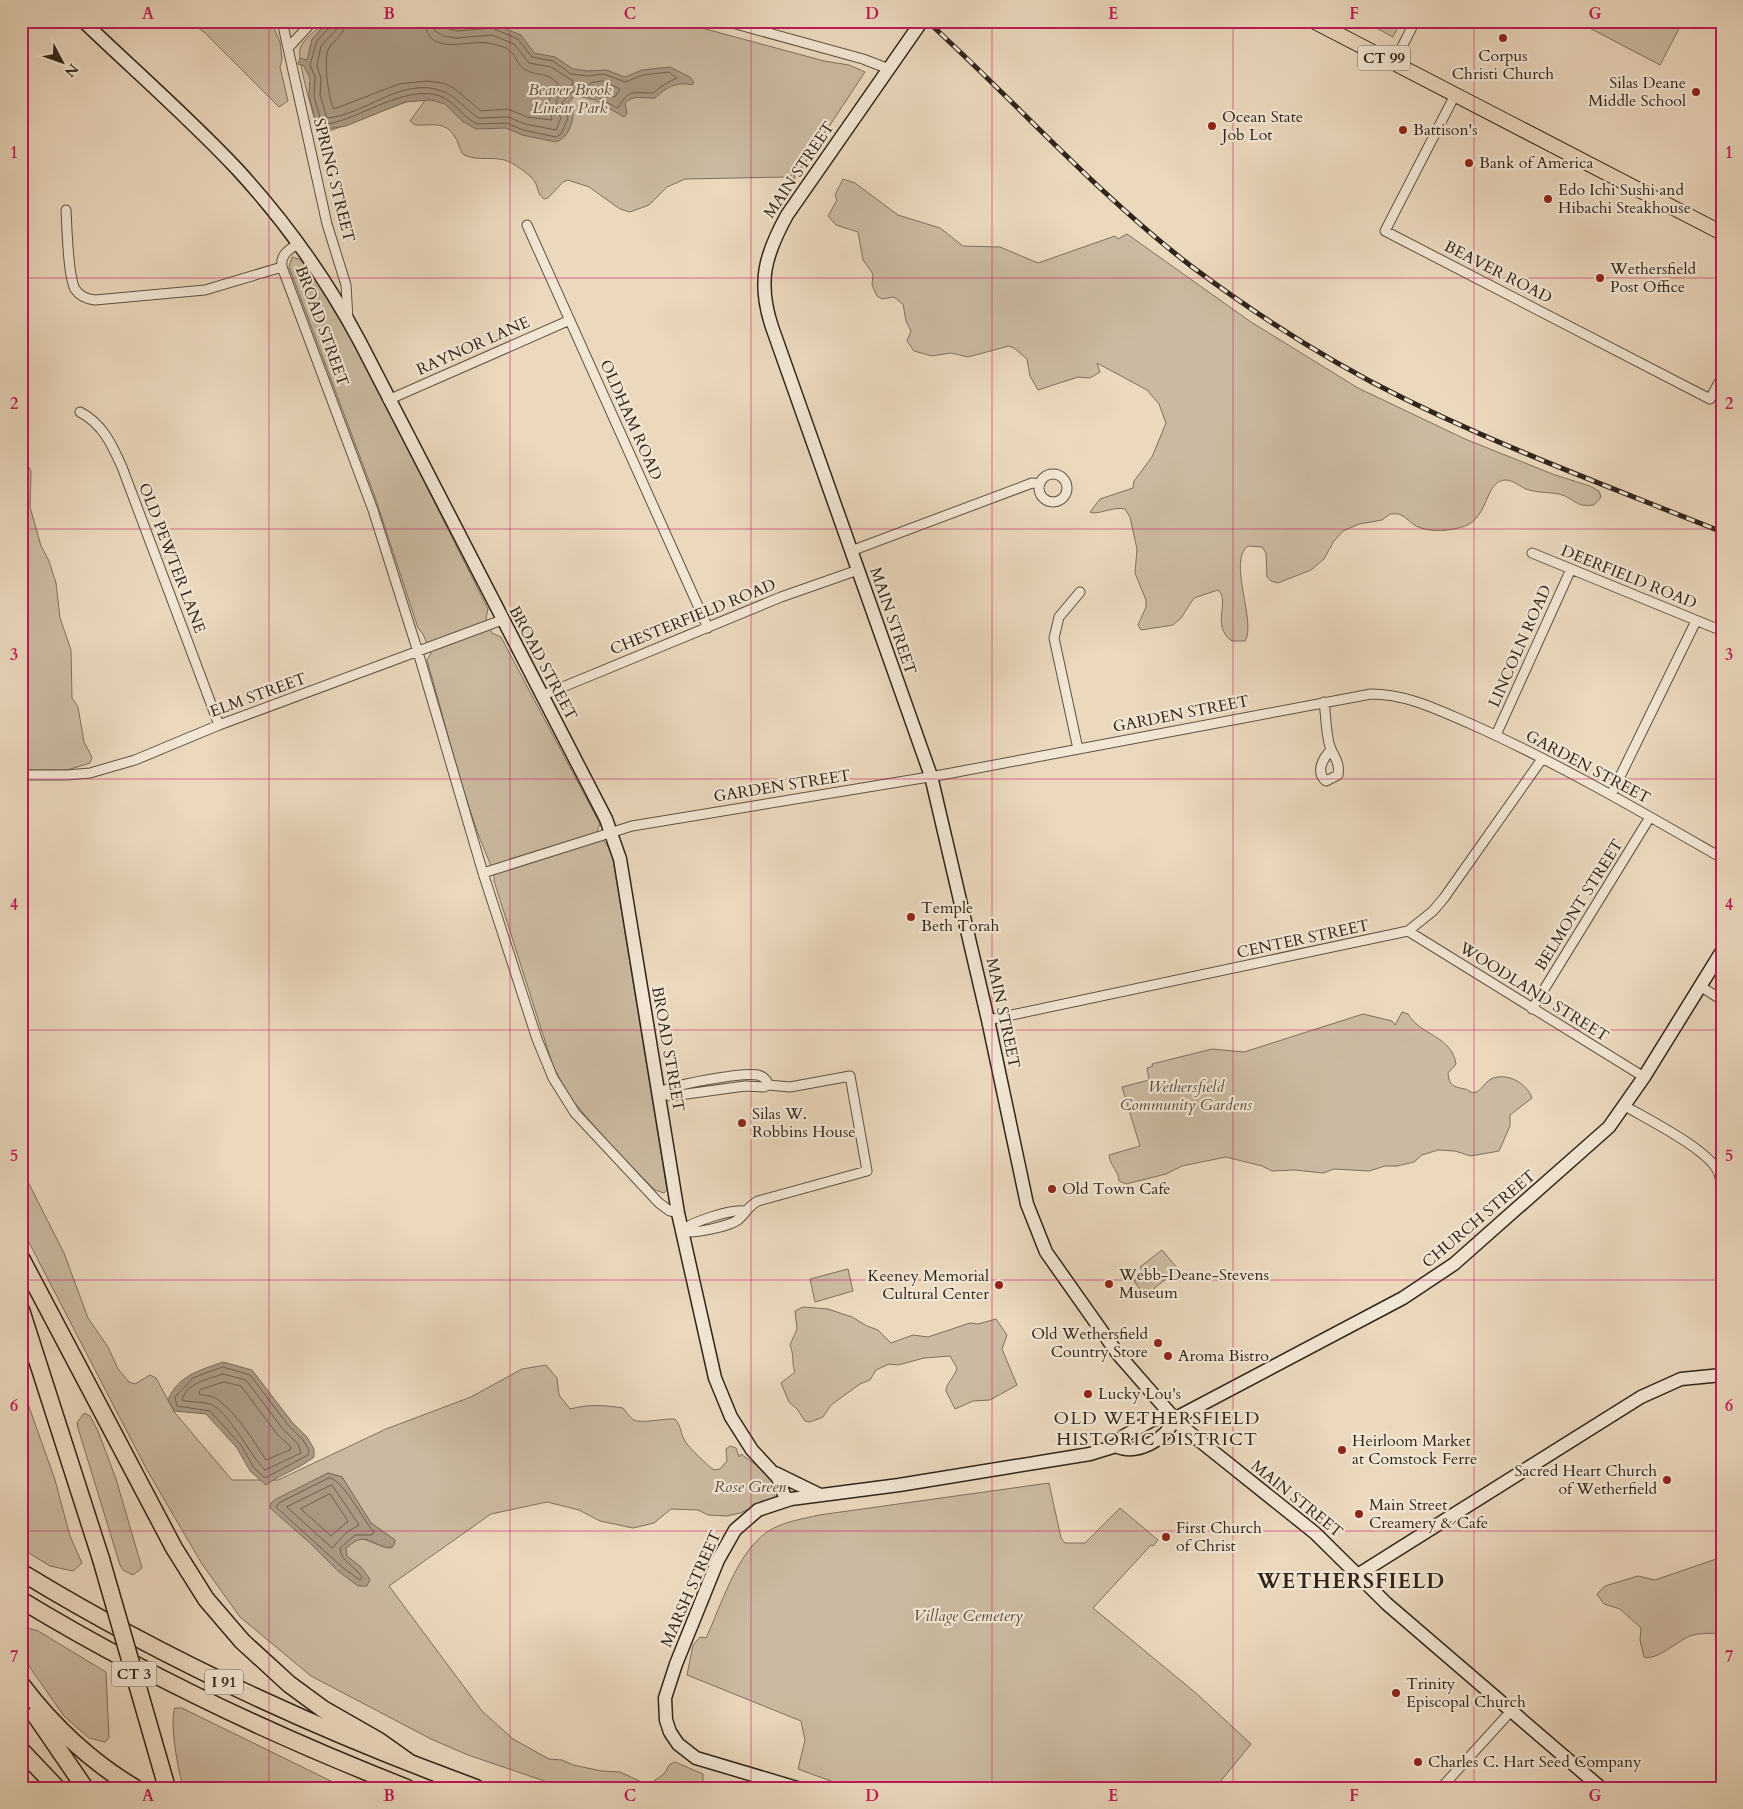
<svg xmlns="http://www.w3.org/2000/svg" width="1743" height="1809" font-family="Cardo,serif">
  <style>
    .green { fill: #cbbaa1; stroke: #7e705e; fill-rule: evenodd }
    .water { fill: #ab9b86; stroke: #7a6c5b }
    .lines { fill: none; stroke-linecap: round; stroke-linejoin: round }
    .shore { stroke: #6e6050; stroke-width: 1 }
    .street-casing { stroke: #5f5244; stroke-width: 11 }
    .secondary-casing { stroke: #30251b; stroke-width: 15 }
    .primary-casing { stroke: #30251b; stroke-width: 16 }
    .highway-casing { stroke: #30251b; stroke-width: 19 }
    .street { stroke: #f2e6d4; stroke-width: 9 }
    .secondary { stroke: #f2e6d4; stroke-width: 12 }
    .primary { stroke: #ebd8bd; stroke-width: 14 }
    .highway { stroke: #ebd8bd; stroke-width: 16 }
    .rail-casing { stroke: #30251b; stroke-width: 5 }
    .rail { stroke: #f2e6d4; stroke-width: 3; stroke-dasharray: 9; stroke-linecap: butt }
    .highway-bridge-casing { stroke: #30251b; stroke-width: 19; stroke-linecap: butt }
    .highway-bridge { stroke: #ebd8bd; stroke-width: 16 }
    .grid { fill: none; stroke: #c2185b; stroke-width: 1; stroke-opacity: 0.55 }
    .poi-dot { fill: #8f2418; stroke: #f2e6d4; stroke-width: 2 }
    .labels { text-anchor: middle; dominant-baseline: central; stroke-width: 4.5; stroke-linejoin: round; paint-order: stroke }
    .shield { fill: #f2e6d4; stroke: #6a5f52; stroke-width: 1 }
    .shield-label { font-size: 15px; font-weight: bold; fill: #30251b }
    .poi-label { font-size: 16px; fill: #30251b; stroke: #f2e6d4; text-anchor: start }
    .park-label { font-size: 16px; font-style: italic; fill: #574a3c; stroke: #f2e6d4 }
    .street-label { font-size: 16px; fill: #30251b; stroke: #f2e6d4 }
    .neighbourhood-label { font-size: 18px; letter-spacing: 1px; fill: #30251b; stroke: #f2e6d4 }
    .district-label { font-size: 21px; font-weight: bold; letter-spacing: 1px; fill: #30251b; stroke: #f2e6d4 }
    .neatline { fill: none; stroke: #c2185b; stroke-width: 2 }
    .grid-label { font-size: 16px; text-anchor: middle; font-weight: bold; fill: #c2185b }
  </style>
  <rect width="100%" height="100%" fill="#ebd8bd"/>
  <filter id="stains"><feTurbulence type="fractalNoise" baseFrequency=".004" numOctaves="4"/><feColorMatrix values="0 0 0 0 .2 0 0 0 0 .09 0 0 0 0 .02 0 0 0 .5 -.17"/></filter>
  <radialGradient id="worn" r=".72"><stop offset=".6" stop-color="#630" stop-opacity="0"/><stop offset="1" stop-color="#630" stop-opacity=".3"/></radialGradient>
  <path class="green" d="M188,21H271L280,42L282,59L280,67L288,101L279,107L204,32Z
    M328,21H676L824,61L849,65L865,72L793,181L794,174L787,177L685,179L667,187L649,205L630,212L620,209L589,187L568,180L563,182L548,198L544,199C537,194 539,189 535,182C532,176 517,166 510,162C495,155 480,162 464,155C459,150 459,143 455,137C445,120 431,126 415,125L410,121L426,99L422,96L319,135C315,119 297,63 300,49C303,38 319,28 328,21Z
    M1363,21H1401L1393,37Z
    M1584,21H1683L1660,65L1582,24Z
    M843,179L855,183L898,215L940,228L963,246L1000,247L1038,263L1115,236L1118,239L1127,234L1251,322L1358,388L1465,439L1555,475L1590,486L1599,491L1601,497L1594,505C1575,508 1575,498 1559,494C1548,492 1537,493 1526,489C1519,486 1513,480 1505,480C1485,481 1489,517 1465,526C1452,531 1429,533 1416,526C1406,520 1404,512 1390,514L1382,520L1359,524L1343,531L1334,541L1324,559L1311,570L1278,583L1271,581L1267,577L1266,553L1262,547L1248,546C1227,560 1257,623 1245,641H1232C1210,626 1231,601 1218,590L1194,598L1181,618L1173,625L1141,630L1138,625L1146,607V600L1135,573L1137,549L1130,517L1125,509C1113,506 1096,516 1090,512L1100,499L1133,488L1134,481L1152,457L1166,423L1159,404L1147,390L1097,363L1100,372L1090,378L1078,377L1038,390L1030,376L1027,359L1014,348L1009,346L968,357L951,353L932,356L914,351L907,341L911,331L906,321L903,304L894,297L882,299L877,296L872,285L873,274L863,260L858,232L836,225L828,216L837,200L835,195Z
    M292,257L299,259L310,271L358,350L488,609L486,618L492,633L501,637L600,824L597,831L609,848L613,859L667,1190L664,1193L655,1190L611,1146L573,1101L562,1083L553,1066L494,881C496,873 479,839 476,828C457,773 443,716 427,660L431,653L423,634L418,628L375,497L289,267Z
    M21,453L31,471L30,507L41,546L49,561L56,583L60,618L71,650L72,698L78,707L84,742L92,757L90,763L67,770H21Z
    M1402,1012L1408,1014C1421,1036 1452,1036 1456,1064L1448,1073C1449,1086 1454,1087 1465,1089C1469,1090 1471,1094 1476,1092C1482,1090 1485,1082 1491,1079C1506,1072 1526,1082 1532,1098L1510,1115V1126L1499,1151L1471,1156L1455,1151L1438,1150L1422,1155L1414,1162L1397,1166H1385L1369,1171L1334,1169L1323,1173L1295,1170L1272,1171L1262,1166L1226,1157L1182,1166L1166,1174L1126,1184L1119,1181C1119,1171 1110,1166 1109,1155L1140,1146L1122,1087L1149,1080L1147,1068L1153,1066L1152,1064L1212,1049L1244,1052L1363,1014L1392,1021L1395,1025Z
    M21,1168L64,1253L88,1318L108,1347L118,1369L129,1382L135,1384L150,1375L156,1378L175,1413L232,1480H278L386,1429L471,1397L522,1369L546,1365L557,1378L559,1395L570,1409C589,1404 604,1405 623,1408C626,1411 630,1418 634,1420C640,1424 666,1418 675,1419C682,1427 680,1433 685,1441C688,1447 708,1466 714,1470L720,1469L727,1461L726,1449L730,1446L736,1448L739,1457L741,1454C754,1464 781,1479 774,1498L740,1513L727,1516L708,1515L698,1510L671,1509L654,1523L633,1528L600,1521L579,1510L547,1502L491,1514L389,1586L482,1711L513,1739L549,1759L562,1760L573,1765L602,1771L620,1772L648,1785L664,1774L670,1764L675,1762L703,1774V1788H565L468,1755L431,1739L311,1676L240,1617L202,1564L147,1470L21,1227ZM328,1473L342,1477L371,1523L395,1540L392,1548L384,1547L363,1539L355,1540L346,1548H316L271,1503Z
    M1162,1250L1178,1269L1145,1296L1134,1281L1144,1273L1140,1267Z
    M848,1269L853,1291L815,1302L810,1279Z
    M803,1307L828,1309L852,1317L867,1326L878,1330L891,1343L913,1335L928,1337L970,1323L978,1324L996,1319L1007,1335L1002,1349L1017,1385L990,1400L973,1401L955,1409L946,1391C946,1383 955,1377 957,1368L950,1356L924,1358L898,1365L889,1364L876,1370L870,1380L860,1384L831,1405L823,1417L810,1422L805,1421L797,1409L789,1402L781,1383L795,1372C791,1363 795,1358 790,1345L797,1329L795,1311Z
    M21,1384L55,1480L70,1536L82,1563L73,1571L50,1566L21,1548Z
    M84,1413L90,1416L98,1431L116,1479L142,1568L133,1575L123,1570L120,1565L78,1428L77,1423Z
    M1049,1483L1061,1538L1065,1543H1085L1120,1508L1158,1540L1153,1546L1151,1545L1093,1608L1197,1694L1251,1744L1215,1788L844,1786L798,1769L805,1740L801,1721L687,1675L693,1645L700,1637L706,1638C722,1604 736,1554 767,1532C782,1522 802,1519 819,1515Z
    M1722,1557V1633C1711,1634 1702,1632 1690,1636C1677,1641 1657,1661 1644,1657L1640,1640L1641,1628L1620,1609L1604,1604L1597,1594L1605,1586L1638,1576L1655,1580Z
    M21,1626L38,1631L106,1672L109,1738L105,1742L89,1738L64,1716L31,1669L21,1650Z
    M175,1708H182L345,1788H184C178,1774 169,1720 175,1708Z"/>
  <path class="water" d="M328,21H439L457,26L493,24L521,35L534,53L555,57L573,69L588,71L606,70L625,77L642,70L670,67L690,77L694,82L692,85C677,81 665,88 655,98C645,99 633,94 625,103L627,114L624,117L595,100L575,95L567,105L573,112C574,123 567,139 556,142L522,135L506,128L476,129L462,121L445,104L431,100L405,102L346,126L327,129L316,123L309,96L310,78L304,66L298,64L300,58L307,60L312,39Z
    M223,1362L252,1370L292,1422L307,1437L314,1449V1457C299,1469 281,1474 266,1485L250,1471L237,1448L206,1414L174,1411L168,1400C178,1375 201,1370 223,1362Z
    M328,1473L342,1477L371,1523L395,1540L394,1545L389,1548C369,1544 367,1530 346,1548L347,1556L361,1567L370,1579L367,1586H358L338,1571L310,1543L270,1508L271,1503L276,1499Z"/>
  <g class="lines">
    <path class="shore" d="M332,21L331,26L317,41L310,65L315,77L314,96L321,121L328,124C361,118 407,84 440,96C455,102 463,117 477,124L507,123L523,130L556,137L561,134L568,118L562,103L573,91C590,88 603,102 618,108C629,89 631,93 653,93L665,84L677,78L669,72L643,75L625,82L604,74L588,76L571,74L553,61L532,57L518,39L492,28L457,31L441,27L439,21
      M338,21L336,30L321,46L317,66L321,78L320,95L327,118C365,115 402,76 442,91C457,96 465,110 479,118L508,117L525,124L556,130L561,118C551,103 558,92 573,84V81L551,67L529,63L514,44L492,35L456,38L444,36L435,31L432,21
      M346,21C345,34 336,38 329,48C323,57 328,98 334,109L399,84L427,81L443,83L454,88L481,111L508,109L527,117L552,120L548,102L558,84C547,71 537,77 524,69C517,64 516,56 510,51C506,47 498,45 492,44C474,37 426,60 425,21
      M603,81L620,89L615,97L589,86L591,83Z
      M223,1367L250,1375L288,1425L303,1440L309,1450L308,1455L265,1478L254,1468L241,1445L210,1411L177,1406L175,1397L193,1378Z
      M223,1374L246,1380L283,1429L298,1444L301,1453L265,1470C251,1457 228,1410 210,1404C201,1401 191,1403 182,1400C186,1383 209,1379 223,1374Z
      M224,1382L241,1386L277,1434L291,1447L290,1450L266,1460C253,1440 237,1413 217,1399C211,1395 204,1396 199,1394L200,1390Z
      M329,1478C343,1479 363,1520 374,1532L372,1535H355L340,1548C341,1562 355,1566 362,1577L360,1580L342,1567L276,1507L279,1503Z
      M332,1485L359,1525L347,1532L332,1548L287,1507Z
      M330,1494L348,1521L331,1536L301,1509Z"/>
    <g class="street-casing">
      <path id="street" d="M282,21L327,224L346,285L348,319
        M725,21L863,59L889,69
        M289,47L313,21
        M1394,63L1415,21
        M1455,95L1385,231L1710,399L1722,377
        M66,210C67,228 68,276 75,289C80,297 87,299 95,300L205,290L282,267
        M527,225L708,628
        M298,244C288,250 280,255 282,267L373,510L418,652L483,873L537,1039L553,1078L575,1113L659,1203L670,1211L678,1213
        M388,400L570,320
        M80,412C103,424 112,445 122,467L219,725
        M1039 488a14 14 0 1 1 28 0a14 14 0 1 1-28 0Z
        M851,551L1032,483L1040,484
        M1532,553L1715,628
        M541,696L781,597L858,570
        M1324,702C1326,714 1326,739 1331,749C1335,758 1340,764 1338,775L1326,781C1315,772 1323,758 1331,750
        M1496,735L1571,569
        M1078,749L1054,638L1059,617L1080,592
        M21,775H67L90,773L135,760L219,725L502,620
        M1611,795L1696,621
        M483,873L632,826L941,775L1371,694C1407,694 1438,710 1471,724C1558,763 1640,811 1722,858
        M1408,931L1644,1077
        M1700,986L1722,1000
        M1532,1009L1650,817
        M988,1020L1408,931L1433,911L1444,898L1542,759
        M1625,1106C1647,1119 1712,1151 1719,1174C1722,1182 1721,1192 1722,1201
        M682,1231C691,1235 731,1226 739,1219C746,1213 747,1207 758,1201L867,1171L850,1076L790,1087L769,1085L764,1087L745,1086L672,1096L659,1093C668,1085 744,1072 758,1075C764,1077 766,1079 769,1085
        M682,1231C690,1222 732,1209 744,1211
        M1441,1788L1512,1710"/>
    </g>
    <g class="secondary-casing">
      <path id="secondary" d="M83,21C134,70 188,117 237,169C284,220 327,280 360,342L606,819L620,859L678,1213L715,1378L731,1417L752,1450L778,1478L786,1500
        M922,21L787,215C765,255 757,282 772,327L931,776L988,1020L1027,1204L1046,1252L1118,1354L1180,1425L1315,1533L1387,1604L1601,1788
        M1174,1419L1403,1298L1454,1264L1609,1127L1644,1077L1722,951
        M1116,1446C1137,1456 1167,1439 1174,1419
        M775,1473L820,1495
        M1359,1574L1641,1397L1681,1379L1722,1375
        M797,1788L696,1758L678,1744L670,1732L666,1720L665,1698L676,1664L718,1560L735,1530L758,1510L791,1499L899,1485L1090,1454L1116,1446L1124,1436L1152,1420L1162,1417L1174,1419"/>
    </g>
    <g class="primary-casing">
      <path id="primary" d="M1313,21L1722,233"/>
    </g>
    <g class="highway-casing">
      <path id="highway" d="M21,1258L174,1548L206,1599L242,1641L289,1684L323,1709L379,1741L410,1763
        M21,1310L101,1559
        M21,1572C165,1660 318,1730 476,1788
        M21,1600C143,1674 274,1736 407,1788
        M21,1684C52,1725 90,1761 135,1788
        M35,1715L85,1788
        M21,1750L57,1788"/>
    </g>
    <use href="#street" class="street"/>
    <use href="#secondary" class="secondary"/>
    <use href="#primary" class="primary"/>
    <use href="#highway" class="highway"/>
    <g class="rail-casing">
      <path id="rail" d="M927,21C1016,102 1095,192 1191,266C1258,316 1328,361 1403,398C1506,449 1615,489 1722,532"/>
    </g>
    <use href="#rail" class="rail"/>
    <g class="highway-bridge-casing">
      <path id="highway-bridge" d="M101,1559L167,1788"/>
    </g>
    <use href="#highway-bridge" class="highway-bridge"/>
  </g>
  <path class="grid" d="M269,21V1788M510,21V1788M751,21V1788M992,21V1788M1233,21V1788M1474,21V1788M21,278H1722M21,529H1722M21,779H1722M21,1030H1722M21,1280H1722M21,1531H1722"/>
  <g class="poi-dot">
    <circle cx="1503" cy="38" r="5"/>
    <circle cx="1696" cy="92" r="5"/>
    <circle cx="1212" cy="126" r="5"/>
    <circle cx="1403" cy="130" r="5"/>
    <circle cx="1469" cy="163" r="5"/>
    <circle cx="1548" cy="199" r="5"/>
    <circle cx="1600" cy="278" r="5"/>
    <circle cx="911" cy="917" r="5"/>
    <circle cx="742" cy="1123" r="5"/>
    <circle cx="1052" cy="1189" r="5"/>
    <circle cx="1109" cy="1284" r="5"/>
    <circle cx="999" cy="1285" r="5"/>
    <circle cx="1158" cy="1343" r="5"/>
    <circle cx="1168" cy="1356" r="5"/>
    <circle cx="1088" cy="1394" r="5"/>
    <circle cx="1342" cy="1450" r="5"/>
    <circle cx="1667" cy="1480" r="5"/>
    <circle cx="1359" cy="1514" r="5"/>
    <circle cx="1166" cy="1537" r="5"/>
    <circle cx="1396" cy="1693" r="5"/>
    <circle cx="1418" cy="1762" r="5"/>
  </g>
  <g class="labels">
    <g class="shield">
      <rect x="1358" y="45.5" width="52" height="25" rx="4"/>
      <rect x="111.5" y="1661.5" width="45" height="25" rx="4"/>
      <rect x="205" y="1669.5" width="38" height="25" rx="4"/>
    </g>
    <g class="shield-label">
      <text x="1384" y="58">CT 99</text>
      <text x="134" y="1674">CT 3</text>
      <text x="224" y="1682">I 91</text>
    </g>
    <g class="poi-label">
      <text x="1503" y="56" text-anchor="middle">Corpus<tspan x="1503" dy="18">Christi Church</tspan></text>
      <text x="1686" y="83" text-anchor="end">Silas Deane<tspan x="1686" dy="18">Middle School</tspan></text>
      <text x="1222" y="117">Ocean State<tspan x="1222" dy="18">Job Lot</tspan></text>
      <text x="1413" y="130">Battison's</text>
      <text x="1479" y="163">Bank of America</text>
      <text x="1558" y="190">Edo Ichi Sushi and<tspan x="1558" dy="18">Hibachi Steakhouse</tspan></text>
      <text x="1610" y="269">Wethersfield<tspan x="1610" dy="18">Post Office</tspan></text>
      <text x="921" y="908">Temple<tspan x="921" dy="18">Beth Torah</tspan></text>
      <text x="752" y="1114">Silas W.<tspan x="752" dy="18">Robbins House</tspan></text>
      <text x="1062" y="1189">Old Town Cafe</text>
      <text x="1119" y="1275">Webb-Deane-Stevens<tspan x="1119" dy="18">Museum</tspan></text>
      <text x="989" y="1276" text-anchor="end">Keeney Memorial<tspan x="989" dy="18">Cultural Center</tspan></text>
      <text x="1148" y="1334" text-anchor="end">Old Wethersfield<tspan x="1148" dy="18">Country Store</tspan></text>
      <text x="1178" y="1356">Aroma Bistro</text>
      <text x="1098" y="1394">Lucky Lou's</text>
      <text x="1352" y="1441">Heirloom Market<tspan x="1352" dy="18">at Comstock Ferre</tspan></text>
      <text x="1657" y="1471" text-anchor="end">Sacred Heart Church<tspan x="1657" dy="18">of Wetherfield</tspan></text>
      <text x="1369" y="1505">Main Street<tspan x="1369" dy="18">Creamery &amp; Cafe</tspan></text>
      <text x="1176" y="1528">First Church<tspan x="1176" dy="18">of Christ</tspan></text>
      <text x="1406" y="1684">Trinity<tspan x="1406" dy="18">Episcopal Church</tspan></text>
      <text x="1428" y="1762">Charles C. Hart Seed Company</text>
    </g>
    <g class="park-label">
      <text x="570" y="90">Beaver Brook<tspan x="570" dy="18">Linear Park</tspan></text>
      <text x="1186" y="1087">Wethersfield<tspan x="1186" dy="18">Community Gardens</tspan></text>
      <text x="750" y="1487">Rose Green</text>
      <text x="968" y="1616">Village Cemetery</text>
    </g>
    <g class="street-label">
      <text transform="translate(799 170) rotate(-56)">MAIN STREET</text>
      <text transform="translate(334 180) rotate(76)">SPRING STREET</text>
      <text transform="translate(1498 272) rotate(27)">BEAVER ROAD</text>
      <text transform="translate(322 326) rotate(70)">BROAD STREET</text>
      <text transform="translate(473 346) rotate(-24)">RAYNOR LANE</text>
      <text transform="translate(631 420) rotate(66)">OLDHAM ROAD</text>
      <text transform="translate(172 558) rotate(69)">OLD PEWTER LANE</text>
      <text transform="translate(1629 577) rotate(22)">DEERFIELD ROAD</text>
      <text transform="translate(693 617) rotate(-22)">CHESTERFIELD ROAD</text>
      <text transform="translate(893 621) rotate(71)">MAIN STREET</text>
      <text transform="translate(1520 646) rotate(-66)">LINCOLN ROAD</text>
      <text transform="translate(543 663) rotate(62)">BROAD STREET</text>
      <text transform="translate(258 695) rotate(-20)">ELM STREET</text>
      <text transform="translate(1181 714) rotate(-11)">GARDEN STREET</text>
      <text transform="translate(1588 767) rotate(28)">GARDEN STREET</text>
      <text transform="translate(782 786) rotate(-9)">GARDEN STREET</text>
      <text transform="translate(1579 905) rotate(-58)">BELMONT STREET</text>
      <text transform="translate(1303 939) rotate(-12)">CENTER STREET</text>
      <text transform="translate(1534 992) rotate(32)">WOODLAND STREET</text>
      <text transform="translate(1003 1013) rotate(78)">MAIN STREET</text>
      <text transform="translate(668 1049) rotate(80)">BROAD STREET</text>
      <text transform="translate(1479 1219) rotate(-40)">CHURCH STREET</text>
      <text transform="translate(1297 1499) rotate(39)">MAIN STREET</text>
      <text transform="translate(691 1589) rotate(-66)">MARSH STREET</text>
    </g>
    <g class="neighbourhood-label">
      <text x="1157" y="1418">OLD WETHERSFIELD<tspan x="1157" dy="21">HISTORIC DISTRICT</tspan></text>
    </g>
    <g class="district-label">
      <text x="1351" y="1581">WETHERSFIELD</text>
    </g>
  </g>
  <rect width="1743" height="1809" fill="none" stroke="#ebd8bd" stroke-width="55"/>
  <g transform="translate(62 62) rotate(131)" stroke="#f2e6d4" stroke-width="4" paint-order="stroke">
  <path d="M0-4L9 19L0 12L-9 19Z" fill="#30251b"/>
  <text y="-8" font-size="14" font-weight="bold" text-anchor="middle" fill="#30251b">N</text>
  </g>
  <rect x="28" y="28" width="1688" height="1754" class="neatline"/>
  <g class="grid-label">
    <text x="148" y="19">A</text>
    <text x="389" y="19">B</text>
    <text x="630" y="19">C</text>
    <text x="872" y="19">D</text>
    <text x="1113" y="19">E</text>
    <text x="1354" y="19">F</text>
    <text x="1595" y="19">G</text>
    <text x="14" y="158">1</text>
    <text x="1729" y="158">1</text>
    <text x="14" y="409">2</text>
    <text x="1729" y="409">2</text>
    <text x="14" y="660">3</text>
    <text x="1729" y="660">3</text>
    <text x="14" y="910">4</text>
    <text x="1729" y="910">4</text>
    <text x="14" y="1161">5</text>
    <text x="1729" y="1161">5</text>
    <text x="14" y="1411">6</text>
    <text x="1729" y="1411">6</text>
    <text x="14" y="1662">7</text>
    <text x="1729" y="1662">7</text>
    <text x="148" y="1801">A</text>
    <text x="389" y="1801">B</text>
    <text x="630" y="1801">C</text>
    <text x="872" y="1801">D</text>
    <text x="1113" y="1801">E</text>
    <text x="1354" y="1801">F</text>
    <text x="1595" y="1801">G</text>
  </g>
  <rect width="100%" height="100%" filter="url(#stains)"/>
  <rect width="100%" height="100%" fill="url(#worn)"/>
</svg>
